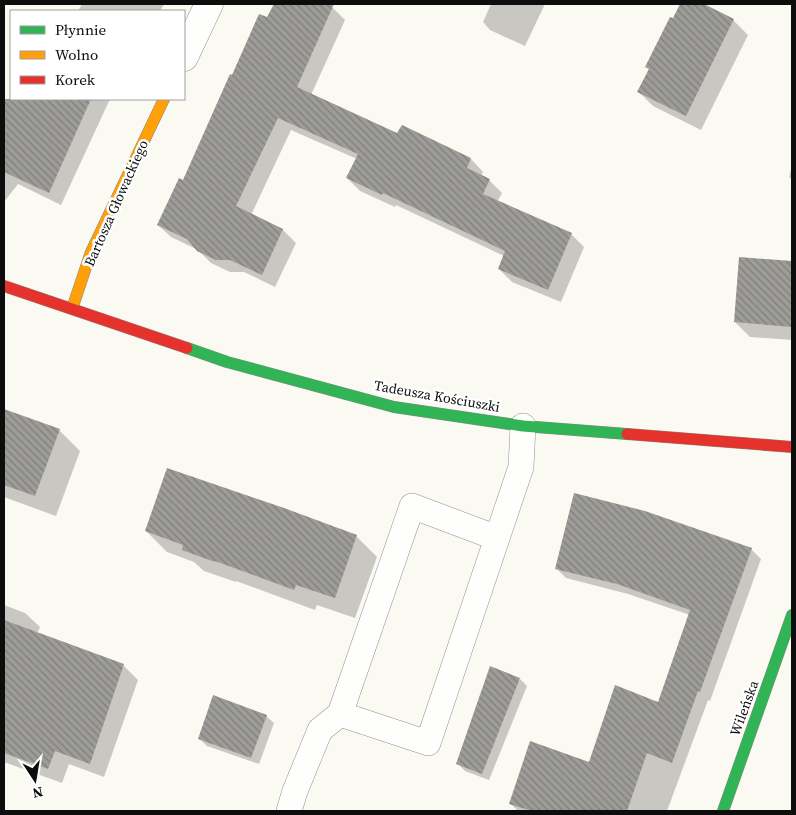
<svg xmlns="http://www.w3.org/2000/svg" width="796" height="815" font-family="'Source Serif 4',serif">
  <style>
    .shadow { fill: #0003 }
    .building { fill: url(#building-back-hatch) }
    .lines { fill: none; stroke-linecap: round; stroke-linejoin: round }
    .lane-casing { stroke: #949390; stroke-width: 26 }
    .street-casing { stroke: #949390; stroke-width: 29 }
    .fast-casing { stroke: #8a8a87; stroke-width: 12 }
    .slow-casing { stroke: #8a8a87; stroke-width: 12 }
    .jam-casing { stroke: #8a8a87; stroke-width: 12 }
    .lane { stroke: #fefefd; stroke-width: 25 }
    .street { stroke: #fefefd; stroke-width: 28 }
    .fast { stroke: #30b455; stroke-width: 11 }
    .slow { stroke: #ff9f0a; stroke-width: 11 }
    .jam { stroke: #e5322d; stroke-width: 11 }
    .labels { text-anchor: middle; dominant-baseline: central; stroke-width: 5; stroke-linejoin: round; paint-order: stroke }
    .street-label { font-size: 14px; fill: #0d0d0d; stroke: #fff }
  </style>
  <defs>
    <pattern id="building-back-hatch" width="6" height="6" patternUnits="userSpaceOnUse" patternTransform="scale(1.25)"><rect width="6" height="6" fill="#9d9c98"/><path d="M-1 5l2 2M0 0l6 6M5-1l2 2" fill="none" stroke="#7e7e7a"/></pattern>
  </defs>
  <rect width="100%" height="100%" fill="#faf9f2"/>
  <path class="shadow" d="M82,4H164L160,11H78Z
    M275,4H324L332,7L345,20L311,95L398,135L402,126L471,159L483,172L481,176L489,180L502,193L497,202L571,234L584,247L561,302L512,282L499,269L504,256L396,205L395,207L360,191L347,178L357,159L291,130L251,215L283,230L296,243L275,287L244,272H230L211,263L198,250L171,237L158,225L183,182L232,77L268,19Z
    M491,4H545L525,46L490,30L483,22Z
    M682,4H701L733,20L748,35L701,130L653,106L638,91Z
    M35,99H110L61,205L18,184L4,202V116L24,125Z
    M792,166V180L789,177Z
    M741,258L792,262V340L750,337L735,322Z
    M4,411L59,430L80,451L56,516L4,497Z
    M146,531L356,536L377,557L355,618L317,605L315,610L236,581V582L204,571L194,562L167,552Z
    M751,549L761,559L710,701L708,700L667,811H518L511,804L590,764L659,703L690,615L628,594L566,578L556,568Z
    M4,605L25,613L40,627L37,634L124,666L138,680L104,777L69,764L62,783L4,762Z
    M520,679L527,686L489,780L465,771L457,763Z
    M266,716L274,723L259,764L207,746L199,738Z"/>
  <path class="building" d="M274,4H334L297,87L397,133L402,125L471,158L467,168L490,179L483,194L572,233L548,290L498,269L505,251L383,193L382,195L346,178L358,154L278,118L236,206L283,229L262,275L230,260H216L197,251L187,239L157,225L179,178L183,180L230,74L232,75L259,14L267,17Z
    M680,4H704L734,19L686,116L637,92L649,69L645,67L670,17L673,18Z
    M4,99H91L49,193L4,172Z
    M739,257L792,261V327L734,322Z
    M4,409L60,429L35,496L4,485Z
    M167,468L284,508L357,535L335,598L296,585L294,590L215,561V562L182,550L183,545L145,531Z
    M574,493L645,511L752,548L700,692L698,691L672,763L647,753L627,811H532L509,804L530,741L589,762L615,685L658,702L690,610L617,584L555,569Z
    M4,620L124,664L90,764L55,751L48,769L4,753Z
    M490,666L520,678L482,774L456,764Z
    M213,695L267,715L251,758L198,739Z"/>
  <g class="lines">
    <g class="lane-casing">
      <path id="lane" d="M340,714L412,506L497,538
        M289,811L295,791L320,730L340,714L428,743L521,467L523,426"/>
    </g>
    <g class="street-casing">
      <path id="street" d="M184,57L209,4"/>
    </g>
    <g class="fast-casing">
      <path id="fast" d="M187,348L227,362L394,407L523,426L627,434
        M723,811L792,615"/>
    </g>
    <g class="slow-casing">
      <path id="slow" d="M72,309L91,252L164,99"/>
    </g>
    <g class="jam-casing">
      <path id="jam" d="M4,286L187,348
        M627,434L792,447"/>
    </g>
    <use href="#lane" class="lane"/>
    <use href="#street" class="street"/>
    <use href="#fast" class="fast"/>
    <use href="#slow" class="slow"/>
    <use href="#jam" class="jam"/>
  </g>
  <g class="labels">
    <g class="street-label">
      <text transform="translate(116 203) rotate(-66)">Bartosza Głowackiego</text>
      <text transform="translate(437 396) rotate(10)">Tadeusza Kościuszki</text>
      <text transform="translate(744 708) rotate(-70)">Wileńska</text>
    </g>
  </g>
  <rect width="796" height="815" fill="none" stroke="#0d0d0d" stroke-width="10"/>
  <rect x="10" y="10" width="175" height="90" fill="#ffffff" stroke="#9e9e9e"/>
  <rect x="20" y="26" width="25" height="8" fill="#30b455" stroke="#9e9e9e"/>
  <text x="55" y="35" font-size="15" fill="#0d0d0d">Płynnie</text>
  <rect x="20" y="51" width="25" height="8" fill="#ff9f0a" stroke="#9e9e9e"/>
  <text x="55" y="60" font-size="15" fill="#0d0d0d">Wolno</text>
  <rect x="20" y="76" width="25" height="8" fill="#e5322d" stroke="#9e9e9e"/>
  <text x="55" y="85" font-size="15" fill="#0d0d0d">Korek</text>
  <g transform="translate(35 780) rotate(168)" stroke="#ffffff" stroke-width="4" paint-order="stroke">
  <path d="M0-4L9 19L0 12L-9 19Z" fill="#0d0d0d"/>
  <text y="-8" font-size="14" font-weight="bold" text-anchor="middle" fill="#0d0d0d">N</text>
  </g>
</svg>
